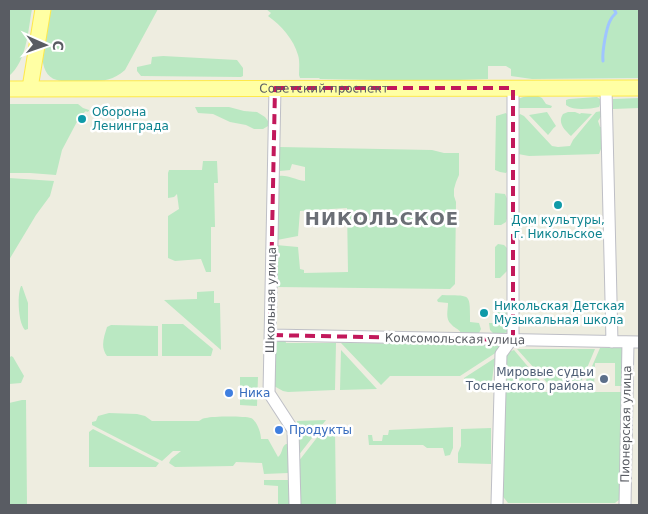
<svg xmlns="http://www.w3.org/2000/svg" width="648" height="514" font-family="'DejaVu Sans',sans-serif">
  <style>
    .green { fill: #bae8c2 }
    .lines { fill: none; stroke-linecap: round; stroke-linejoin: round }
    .stream { stroke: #9fc5ff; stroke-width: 3 }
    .minor-casing { stroke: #bebfc6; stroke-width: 13 }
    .major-casing { stroke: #fee94a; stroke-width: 17 }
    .minor { stroke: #fff; stroke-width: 11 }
    .major { stroke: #ffffa4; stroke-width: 15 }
    .marked { fill: none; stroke: #c2185b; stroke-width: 4; stroke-dasharray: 10 6; stroke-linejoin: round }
    .culture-dot { fill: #0f9aa8; stroke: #fff; stroke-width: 2 }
    .service-dot { fill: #5c6f8a; stroke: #fff; stroke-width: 2 }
    .shop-dot { fill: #3f7fe0; stroke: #fff; stroke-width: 2 }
    .labels { text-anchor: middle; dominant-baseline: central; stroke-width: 5; stroke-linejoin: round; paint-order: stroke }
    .street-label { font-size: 12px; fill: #595c63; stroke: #fff }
    .culture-label { font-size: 12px; fill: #0d838f; stroke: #fff; text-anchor: start }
    .service-label { font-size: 12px; fill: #4e5e75; stroke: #fff; text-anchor: end }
    .shop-label { font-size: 12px; fill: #366cbe; stroke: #fff; text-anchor: start }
    .district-label { font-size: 18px; font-weight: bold; letter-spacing: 1px; fill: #6a6e75; stroke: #fff }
  </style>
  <rect width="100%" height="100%" fill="#eeede0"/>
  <path class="green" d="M9,9H32C28,30 27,61 9,76Z
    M51,9H158L125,70C111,82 102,81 85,81C76,81 65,83 57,80C31,73 47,26 51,9Z
    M266,9H639V78L532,79L511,76V69L506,66H488V79L431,81L320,79L319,78H300L299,75C299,69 300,61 298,55C294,40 281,25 268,16L271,13Z
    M163,56L237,60L243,68V76L241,77L141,76L137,71V67L151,64L152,57Z
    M536,95L542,98L546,104L552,106L551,108H517L518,99C524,96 530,96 536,95Z
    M597,97L600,99L601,102L599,107C589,109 574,111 566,105V100L569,99Z
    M639,98V108L613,109V99Z
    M9,104H78L83,108L89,110V111L87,112L86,111L80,116L62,150L56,175L30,173H9Z
    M195,107H229L244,111L257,112L265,117L268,121V126L263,129H254L246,125L230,122L213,114L198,113Z
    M602,111V115L598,121L600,127H603L601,149L599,154L529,156L518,154L519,115L520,114L524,116L552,146L558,147L570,146L573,140L596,112Z
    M547,112L556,126C552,129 551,132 548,135L529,115Z
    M568,112H575L580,114L581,113L592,114L571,136C565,130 557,123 563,114Z
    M506,113L509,117V169L506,173L500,172L495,170L496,116Z
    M280,147L432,150L444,153H459V175L456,182L454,189V196L456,202L455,284L450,289L276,287V245L298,247L300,269L304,270V273L348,272L347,208L300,211L298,236L277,240L279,176C290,175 294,180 305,181V167L292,164L290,170L280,171Z
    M203,161H217L218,183H214L215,227H211V272H206L201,259L175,261L168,258V216L179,209L177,194L174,197L168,198V173L169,170H202Z
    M9,178L54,181L50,196L36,215L9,260Z
    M495,193L505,194C510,203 509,212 506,222L501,225H494Z
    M498,244L504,245L508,249V270L500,278H495V247Z
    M21,286H22L28,303V329L25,330C18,323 17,295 21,286Z
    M214,291V303H220L221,350L164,300L197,299V292Z
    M442,295C471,296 470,292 470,322L479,323L481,329L479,333H461C458,328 454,328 451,324C445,319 448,310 448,303L438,302L437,300Z
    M498,303H505L508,307V332L504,333H493L490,330L489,323H497Z
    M162,324H183L213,349L211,356H162Z
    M111,325L158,326V356H107C100,347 104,337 107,327Z
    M281,339H285L286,343H336L335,390L288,392L283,391L274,386V351L276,343Z
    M341,343L497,344L500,347V350L460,376H390L381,385Z
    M600,348H624L623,386H615V363H595L594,387H583Z
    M517,349H595L579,387H551Z
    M341,350L377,389L340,390Z
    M514,350L546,388H504L505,359L509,352Z
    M11,356L13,357L24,376L21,383L9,384V359Z
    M495,358L491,388C484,391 475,389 467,387L465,383L464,378Z
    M240,377H258L257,406L240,405Z
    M502,392H622L620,499L615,503H508L501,494Z
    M22,400H26L27,505H9V403Z
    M109,413L137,414L145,416L152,421H199C202,419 203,418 206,418C213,416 245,416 251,418C257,421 261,433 261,439H268L278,457C283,453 281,447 286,444H288V473L264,474L262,463L236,462L233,466L175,467L169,463L171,459L181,451H173L162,461L92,425V422L96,421L98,416Z
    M326,420L298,456L297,421Z
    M331,425L335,429L336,505H299L298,462L326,426Z
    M453,427V448L450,455L445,456L443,448H427L423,445H369L368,435H372L373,441H382L383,435H388L389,430Z
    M491,428V464L458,463V453L461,446V429Z
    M93,429L159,463L156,467H89V432Z
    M264,480H292V505H278V486L264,485Z"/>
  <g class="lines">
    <path class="stream" d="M603,61C602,53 606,27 611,19C612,17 614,15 616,13L614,9"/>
    <g class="minor-casing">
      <path id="minor" d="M275,88L269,393L293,430L295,505
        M513,88V340
        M606,88L612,342
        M270,335L639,342
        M497,504L501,354L509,343L513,340
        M625,505L628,342"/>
    </g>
    <g class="major-casing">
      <g id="major">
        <path d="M30,88L43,9"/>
        <path id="s1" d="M9,89L639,88"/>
      </g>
    </g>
    <use href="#minor" class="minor"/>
    <use href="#major" class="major"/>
  </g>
  <path class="marked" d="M275,88H513V340L270,335Z"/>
  <g class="culture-dot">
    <circle cx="82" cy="119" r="5"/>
    <circle cx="558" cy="205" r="5"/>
    <circle cx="484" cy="313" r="5"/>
  </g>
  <circle class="service-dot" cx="604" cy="379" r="5"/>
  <g class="shop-dot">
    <circle cx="229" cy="393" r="5"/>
    <circle cx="279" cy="430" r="5"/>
  </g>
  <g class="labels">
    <g class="street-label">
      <text stroke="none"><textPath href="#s1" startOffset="315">Советский проспект</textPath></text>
      <text transform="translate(271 300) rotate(-89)">Школьная улица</text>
      <text transform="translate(455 339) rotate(1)">Комсомольская улица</text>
      <text transform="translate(626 424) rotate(-89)">Пионерская улица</text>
    </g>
    <g class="culture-label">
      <text x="92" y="112">Оборона<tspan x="92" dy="14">Ленинграда</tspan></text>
      <text x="558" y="220" text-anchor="middle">Дом культуры,<tspan x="558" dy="14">г. Никольское</tspan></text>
      <text x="494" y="306">Никольская Детская<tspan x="494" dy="14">Музыкальная школа</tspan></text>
    </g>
    <g class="service-label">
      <text x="594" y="372">Мировые судьи<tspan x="594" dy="14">Тосненского района</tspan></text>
    </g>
    <g class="shop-label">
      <text x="239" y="393">Ника</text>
      <text x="289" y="430">Продукты</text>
    </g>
    <g class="district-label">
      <text x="382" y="218">НИКОЛЬСКОЕ</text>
    </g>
  </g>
  <rect width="648" height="514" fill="none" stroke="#595c63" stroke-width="20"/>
  <g transform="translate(45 45) rotate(92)" stroke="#ffffff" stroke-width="4" paint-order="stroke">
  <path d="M0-4L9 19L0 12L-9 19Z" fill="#595c63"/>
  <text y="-8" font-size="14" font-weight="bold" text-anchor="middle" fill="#595c63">С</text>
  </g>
</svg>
